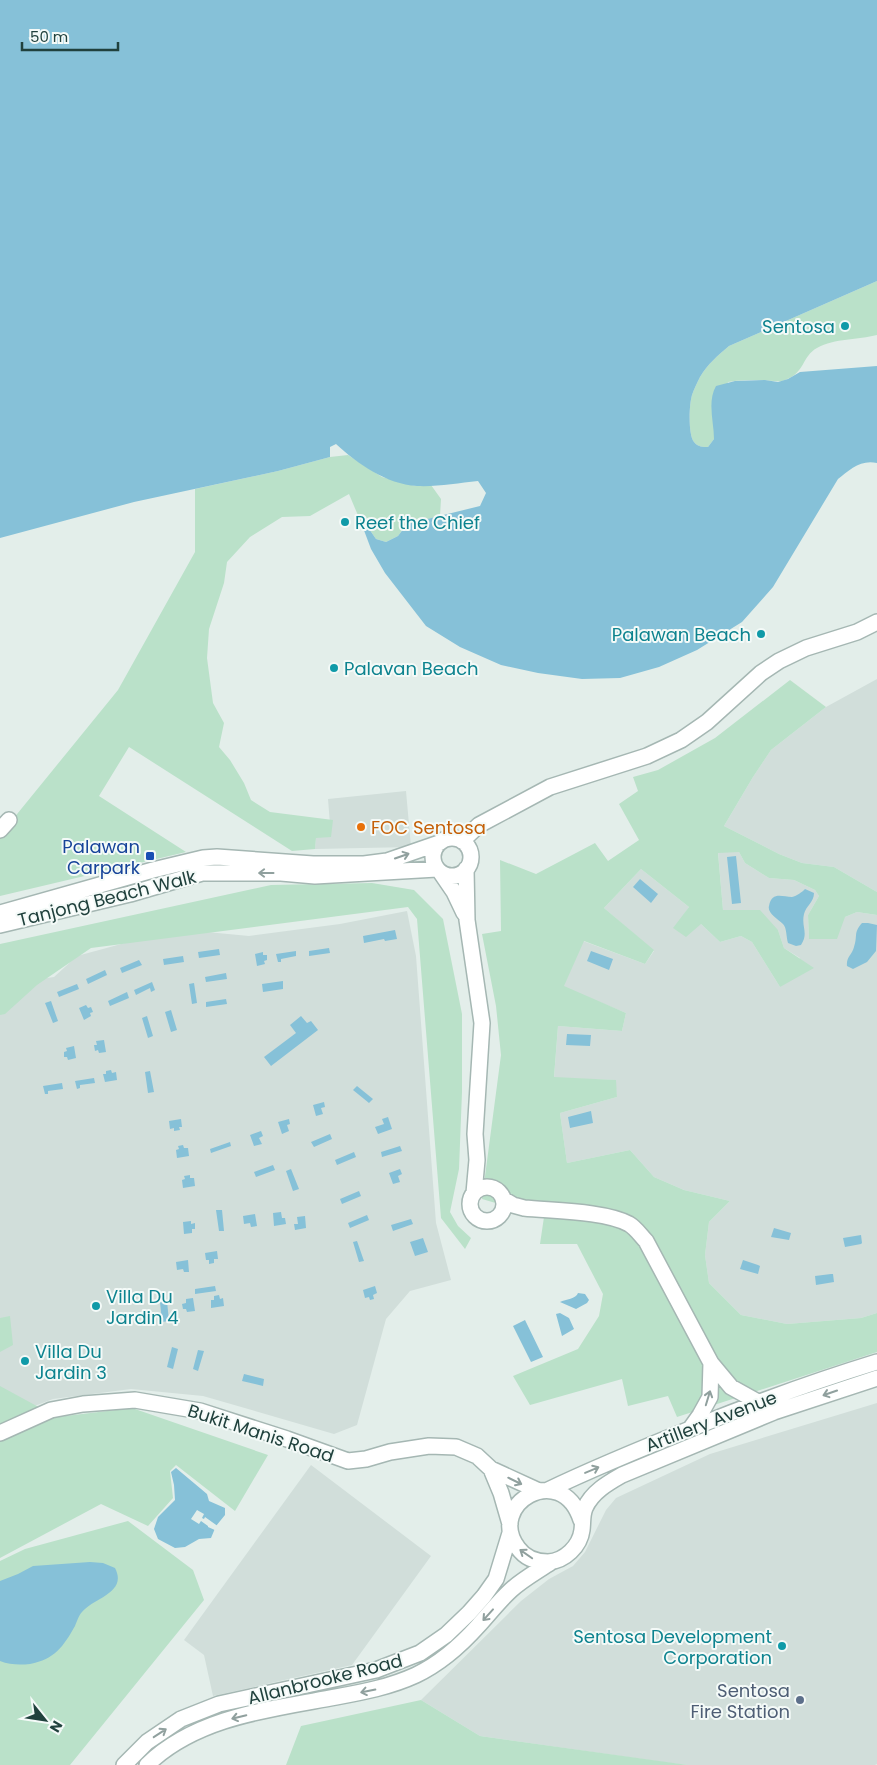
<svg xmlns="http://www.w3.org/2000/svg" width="877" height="1765" font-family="Poppins,sans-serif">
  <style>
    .built { fill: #d1deda }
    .green { fill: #bae1c9 }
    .water { fill: #86c1d8 }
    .pier { fill: #e3eeea }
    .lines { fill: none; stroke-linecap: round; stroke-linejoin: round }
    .minor-casing { stroke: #a5b7b3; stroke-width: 18 }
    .minor { stroke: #fff; stroke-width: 15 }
    .oneway { stroke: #90a09e }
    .culture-dot { fill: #0f9aa8; stroke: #f4faf8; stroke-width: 2 }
    .food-dot { fill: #e8710a; stroke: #f4faf8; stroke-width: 2 }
    .transit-dot { fill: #1a4fb4; stroke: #f4faf8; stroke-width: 2 }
    .service-dot { fill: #5c6f8a; stroke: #f4faf8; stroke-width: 2 }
    .labels { text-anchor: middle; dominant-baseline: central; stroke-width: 4; stroke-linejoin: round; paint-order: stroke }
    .culture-label { font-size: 18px; fill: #0d838f; stroke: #f4faf8; text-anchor: start }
    .food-label { font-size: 18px; fill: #c56008; stroke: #f4faf8; text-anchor: start }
    .transit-label { font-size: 18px; fill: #164399; stroke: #f4faf8; text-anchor: end }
    .street-label { font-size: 18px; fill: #20413d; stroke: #f4faf8 }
    .service-label { font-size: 18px; fill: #4e5e75; stroke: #f4faf8; text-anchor: end }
  </style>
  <rect width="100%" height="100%" fill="#e3eeea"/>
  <path class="built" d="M877,679V892L834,867L802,863L779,854L724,826L753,777L771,750L826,707Z
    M406,791L411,847L315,849L316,837H331L328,799Z
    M718,852H739L745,863L769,878L794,880L815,890L819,896L808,915L809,939L845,917L857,912L877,915V1313L861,1318L787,1324L741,1315L709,1283L705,1255L709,1222L730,1201L684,1190L654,1177L630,1150L567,1163L560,1113L617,1097L615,1080L554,1078L558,1026L622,1031L626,1013L563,987L583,941L645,964L654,951L604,908L641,869L689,907L674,929L701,924L720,942L741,936L752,942L780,987L800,958L784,948L778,930L723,910Z
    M407,911L416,956L436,1223L451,1280L410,1291L386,1319L357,1425L334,1434L203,1396L131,1389L53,1399L0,1419V985L54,977L77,956L136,940L207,932L249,936L340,924Z
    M877,1403V1764L875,1765H688L670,1763L480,1736L421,1700L521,1601L549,1579L573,1566L585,1552L606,1510L616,1498L710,1454Z
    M311,1465L431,1556L352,1665L213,1696L204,1655L184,1640Z"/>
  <path class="green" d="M877,281V335C858,340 835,338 817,348C802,356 805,373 785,380C777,383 771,380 762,380C751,380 739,380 728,382L714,430V439L708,447C703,447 698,447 694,442C688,434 689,405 692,395C694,389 697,383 700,377C708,364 717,356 729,346Z
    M348,455L382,477L415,486L431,485L441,499L440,516L407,524L398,536L386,542L376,539L367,526L362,525L349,494L310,516L282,517L250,537L227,562L224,583L209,629L207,658L213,703L224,723L219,747L230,760L244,783L251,800L270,812L333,820L331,837L316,838L315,849L292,851L129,747L99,796L186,852L0,896V835L118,690L195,552V489L278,471L330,457Z
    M790,680L826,707L771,750L753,777L724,826L779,854L802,863L834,867L877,892V915L857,912L845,917L837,939H809L808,915L819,896L815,890L794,880L769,878L745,863L739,852L718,853L723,910H760L778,930L784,948L814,968L780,987L752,942L741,936L720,942L701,924L686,937L673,928L689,907L641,869L604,908L654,950L645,964L584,941L564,986L626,1013L622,1031L558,1026L554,1077L616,1080L617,1097L560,1113L567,1163L630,1150L654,1177L684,1190L730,1201L709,1222L705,1255L709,1283L741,1315L787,1324L861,1318L877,1313V1352L677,1417L668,1396L628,1406L622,1379L530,1405L513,1376L578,1349L599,1316L603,1294L577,1244H540L544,1217L482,1199L501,1055L496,1006L482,934L501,931L500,860L536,874L595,843L608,861L639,840L619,804L638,791L633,777L658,770L715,738Z
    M372,883L414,890L443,919L462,1014V1092L459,1169L450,1212L458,1226L471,1238L465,1249L441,1218L417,919L408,907L91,948L37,985L5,1014L0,1015V944L271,885Z
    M10,1316L13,1345L0,1352V1318Z
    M0,1386L57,1417L132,1408L268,1455L235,1511L176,1465L170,1471L173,1498L148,1526L101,1504L0,1558Z
    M128,1521L193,1570L204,1600L70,1765H0V1561L25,1549Z
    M421,1700L480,1736L688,1765H286L301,1726Z"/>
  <path class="water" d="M0,0H877V281L729,346C717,356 708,364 700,377C697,383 694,389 692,395C689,405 688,434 694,442C698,447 703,447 708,447L714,439C714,422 707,402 716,386L735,381L765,380L778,382L788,379L800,372L877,366V463C861,459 849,470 838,479L773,587L742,622L697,650L659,667L620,678L582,679L538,673L501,665L460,647L426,626L385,573L371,549L362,525L367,526L376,539L386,542L398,536L407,524L480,506L486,493L478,481C458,483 437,487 417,486C386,484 358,464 336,444L330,447V457L278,471L134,502L0,538Z
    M736,856L741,903L732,904L727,857Z
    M640,879L658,894L651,903L633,887Z
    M805,889L814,893C814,902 806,906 804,914C801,927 809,933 801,945L796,946L788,943C786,937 787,928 783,924C778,919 767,913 769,906C772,891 782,897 792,897C797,896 802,892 805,889Z
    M862,923H868L877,925L876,951L867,962L853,969L847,966C846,957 852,955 854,947C858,936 853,933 862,923Z
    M395,930L397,939L385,941L384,939L364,943L363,936Z
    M329,948L330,953L309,956V951Z
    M219,949L220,955L199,958L198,952Z
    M296,951V956L281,959V962H278L276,954Z
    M591,951L613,959L609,970L587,961Z
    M263,952V955H267V960L264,961L265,964L257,966L255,954Z
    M183,956L184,962L164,965L163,959Z
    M139,960L142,965L122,973L120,968Z
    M105,970L107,975L88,984L86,979Z
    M226,973L227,979L206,982L205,977Z
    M283,981V989L263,992L262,984Z
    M152,982L155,990L151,992L150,988L136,995L134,990Z
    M194,983L197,1003L192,1004L189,984Z
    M77,984L79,989L59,997L57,992Z
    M127,992L129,998L110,1006L108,1001Z
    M226,999L227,1004L206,1007V1002Z
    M51,1001L58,1021L53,1023L45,1003Z
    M86,1005L88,1008L91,1007L93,1012L90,1013L91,1016L84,1020L79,1008Z
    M171,1010L177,1030L171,1032L165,1012Z
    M147,1016L153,1036L148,1038L142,1018Z
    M301,1016L307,1023L311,1021L318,1030L271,1066L264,1057L296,1033L290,1025Z
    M567,1034L591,1035L590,1046L566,1045Z
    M104,1040L106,1052L99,1053L98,1050L95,1051L94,1045H97L96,1041Z
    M74,1046L76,1058L68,1060L67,1057H64V1052L67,1051L66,1048Z
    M111,1070L112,1073L116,1072L117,1080L105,1082L103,1074H106V1071Z
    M150,1071L154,1092L148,1093L145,1072Z
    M94,1078L95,1083L80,1085V1088L77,1089L75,1081Z
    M62,1083L63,1089L48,1091V1094H45L43,1086Z
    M357,1086L373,1099L369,1103L353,1090Z
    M324,1102L325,1107L321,1108L323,1114L316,1116L313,1105Z
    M591,1111L593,1123L570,1128L568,1117Z
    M388,1117L392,1129L378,1134L375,1127L384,1124L382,1119Z
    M181,1119L182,1127H179L180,1130L174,1131V1128L170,1129L169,1121Z
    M289,1119L290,1124L287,1125L289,1131L282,1134L278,1122Z
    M261,1131L263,1136L259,1138L262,1144L254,1146L250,1135Z
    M330,1134L332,1139L314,1147L311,1142Z
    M230,1142L231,1146L211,1153L210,1149Z
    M183,1145L184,1148H188L189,1156L177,1158L176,1150L179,1149L178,1146Z
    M400,1146L402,1151L382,1157L381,1152Z
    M354,1152L356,1157L337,1165L335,1160Z
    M273,1165L275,1170L256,1177L254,1172Z
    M291,1169L299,1189L293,1191L286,1171Z
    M400,1169L402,1174L398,1176L400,1182L393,1184L389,1173Z
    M190,1175V1178H194L195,1186L183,1188L182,1180L185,1179L184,1176Z
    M359,1191L361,1196L342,1204L340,1199Z
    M216,1210H222L224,1231H219Z
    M281,1212L282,1218H285L286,1224L274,1226L273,1213Z
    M255,1214L257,1226L251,1227L250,1223L244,1224L243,1216Z
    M367,1215L369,1220L350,1228L348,1223Z
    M305,1216L306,1228L295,1230L294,1224H298L297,1217Z
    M411,1219L413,1224L393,1231L391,1225Z
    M191,1221V1224L195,1223V1229H192V1233L184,1234L183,1222Z
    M774,1228L791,1233L789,1240L771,1237Z
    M861,1235L862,1243L861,1244L845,1247L843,1238Z
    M423,1238L428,1252L415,1256L410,1242Z
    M357,1241L364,1261L359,1262L353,1242Z
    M217,1251L218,1259H214V1263L209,1264V1260H206L205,1253Z
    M188,1260L189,1272H184L183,1269L177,1270L176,1262Z
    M743,1260L758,1265L760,1266L758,1274L740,1269Z
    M831,1274H833L834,1282L816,1285L815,1276Z
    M215,1286L216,1291L195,1294V1289Z
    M375,1286L377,1293L373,1295L374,1299L370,1300L369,1297L365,1298L363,1290Z
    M578,1293L585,1294L589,1300L587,1303L576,1309L560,1302C566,1299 576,1299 578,1293Z
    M219,1295L220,1299L223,1298L224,1306L211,1308V1300H214V1296Z
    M193,1298L195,1311L187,1312L186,1309H183L182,1304L186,1303V1299Z
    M167,1301L169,1321L162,1322L160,1302Z
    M560,1313L569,1318L574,1329L562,1336L556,1314Z
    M525,1320L543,1357L531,1362L513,1326Z
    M172,1347L178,1349L173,1369L167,1367Z
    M198,1350L204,1351L198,1371L193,1369Z
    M244,1374L264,1379L263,1386L242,1381Z
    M176,1468L207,1494L209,1501L225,1508V1515L216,1526L211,1538L199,1539L185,1547L175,1548L158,1539L154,1529L158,1517L175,1500L174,1485L171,1472Z
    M90,1562L103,1563L115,1568C128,1593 93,1598 82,1612C79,1615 77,1621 75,1626C63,1647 55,1659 30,1664C20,1665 10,1665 0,1661V1581L18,1574L33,1566Z"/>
  <path class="pier" d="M197,1510L204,1514L202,1518L204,1519L205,1517L219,1527L217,1531L208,1527V1526L201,1521L199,1524L191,1519Z"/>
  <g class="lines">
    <g class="minor-casing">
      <path id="minor" d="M0,830L9,820
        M433 857a19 19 0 1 1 38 0a19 19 0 1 1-38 0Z
        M462,841L479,825L550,787L647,756L681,740L707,722L761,673L779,661L806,648L857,632L877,622
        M466,869L467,920L482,1023L475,1134L477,1160L474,1193
        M441,873L454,892L464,913
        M0,913L153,870L203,858L217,857L313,864H364L387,861L439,843
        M0,925L130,894L202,873H281L315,876L437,869
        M470 1204a17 17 0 1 1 34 0a17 17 0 1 1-34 0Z
        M503,1199L513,1205L524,1208C553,1211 605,1211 629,1224C636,1228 641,1236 646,1241L711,1363L731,1387L758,1402
        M690,1429L700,1415L710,1397L711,1363
        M0,1433L51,1410L83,1404L135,1400L200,1411L287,1439L348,1461L366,1459L390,1452L429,1446L456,1447L477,1456L491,1469L539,1491
        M491,1469L501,1493L510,1524
        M548,1490C596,1467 645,1447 695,1427C755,1403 815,1381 877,1362
        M581,1520C561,1459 485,1505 518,1548C525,1558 536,1562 548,1562C565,1561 580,1546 582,1530C583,1522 582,1515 585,1508C592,1492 608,1483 622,1475L774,1412L877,1378
        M124,1765L147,1742L181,1719L219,1704L376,1670L420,1653L446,1635L469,1613L484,1596L496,1579L510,1533
        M147,1765C196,1717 271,1709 336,1697C363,1692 390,1687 416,1675C439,1664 461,1645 478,1626C489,1614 499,1601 511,1590C523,1579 538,1571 551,1562"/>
    </g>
    <use href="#minor" class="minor"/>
  </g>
  <defs><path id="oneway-shaft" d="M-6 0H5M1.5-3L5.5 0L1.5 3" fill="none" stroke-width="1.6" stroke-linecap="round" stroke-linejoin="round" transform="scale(1.25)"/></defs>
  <g class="oneway">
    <use href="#oneway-shaft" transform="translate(402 856) rotate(-19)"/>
    <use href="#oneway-shaft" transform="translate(266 873) rotate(180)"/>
    <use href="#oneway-shaft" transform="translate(830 1393) rotate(161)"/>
    <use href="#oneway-shaft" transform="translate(708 1398) rotate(-73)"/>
    <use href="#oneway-shaft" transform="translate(592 1470) rotate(-23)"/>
    <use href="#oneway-shaft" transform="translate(515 1481) rotate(26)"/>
    <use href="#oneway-shaft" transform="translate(526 1554) rotate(-145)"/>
    <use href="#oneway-shaft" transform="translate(488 1615) rotate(132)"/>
    <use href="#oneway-shaft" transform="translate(368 1691) rotate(169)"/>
    <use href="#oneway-shaft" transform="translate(239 1717) rotate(167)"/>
    <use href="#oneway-shaft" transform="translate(160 1733) rotate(-33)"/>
  </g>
  <g class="culture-dot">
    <circle cx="845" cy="326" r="5"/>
    <circle cx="345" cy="522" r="5"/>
    <circle cx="761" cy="634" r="5"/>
    <circle cx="334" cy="668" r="5"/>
    <circle cx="96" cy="1306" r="5"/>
    <circle cx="25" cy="1361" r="5"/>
    <circle cx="782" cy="1646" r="5"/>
  </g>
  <circle class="food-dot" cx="361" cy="827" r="5"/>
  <rect class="transit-dot" x="145" y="851" width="10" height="10" rx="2.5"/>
  <circle class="service-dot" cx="800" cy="1700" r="5"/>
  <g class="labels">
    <g class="culture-label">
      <text x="835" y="326" text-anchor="end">Sentosa</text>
      <text x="355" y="522">Reef the Chief</text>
      <text x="751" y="634" text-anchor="end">Palawan Beach</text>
      <text x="344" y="668">Palavan Beach</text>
      <text x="106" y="1296">Villa Du<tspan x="106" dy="21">Jardin 4</tspan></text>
      <text x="35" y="1351">Villa Du<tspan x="35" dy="21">Jardin 3</tspan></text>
      <text x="772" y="1636" text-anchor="end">Sentosa Development<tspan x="772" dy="21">Corporation</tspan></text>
    </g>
    <g class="food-label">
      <text x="371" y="827">FOC Sentosa</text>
    </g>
    <g class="transit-label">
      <text x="140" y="846">Palawan<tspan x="140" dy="21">Carpark</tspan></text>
    </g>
    <g class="street-label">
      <text transform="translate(107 898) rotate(-14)">Tanjong Beach Walk</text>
      <text transform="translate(711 1421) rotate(-21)">Artillery Avenue</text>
      <text transform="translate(261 1433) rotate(18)">Bukit Manis Road</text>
      <text transform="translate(325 1679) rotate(-14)">Allanbrooke Road</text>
    </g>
    <g class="service-label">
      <text x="790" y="1690">Sentosa<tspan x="790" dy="21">Fire Station</tspan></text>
    </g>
  </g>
  <g transform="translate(45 1720) rotate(120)" stroke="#f4faf8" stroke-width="4" paint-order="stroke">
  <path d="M0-4L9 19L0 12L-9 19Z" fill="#20413d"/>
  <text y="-8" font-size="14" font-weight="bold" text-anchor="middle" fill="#20413d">N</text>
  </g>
  <path d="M22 42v8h96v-8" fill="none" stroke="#20413d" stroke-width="2.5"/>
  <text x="30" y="42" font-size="15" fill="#20413d" stroke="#f4faf8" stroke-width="4" paint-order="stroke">50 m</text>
</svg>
